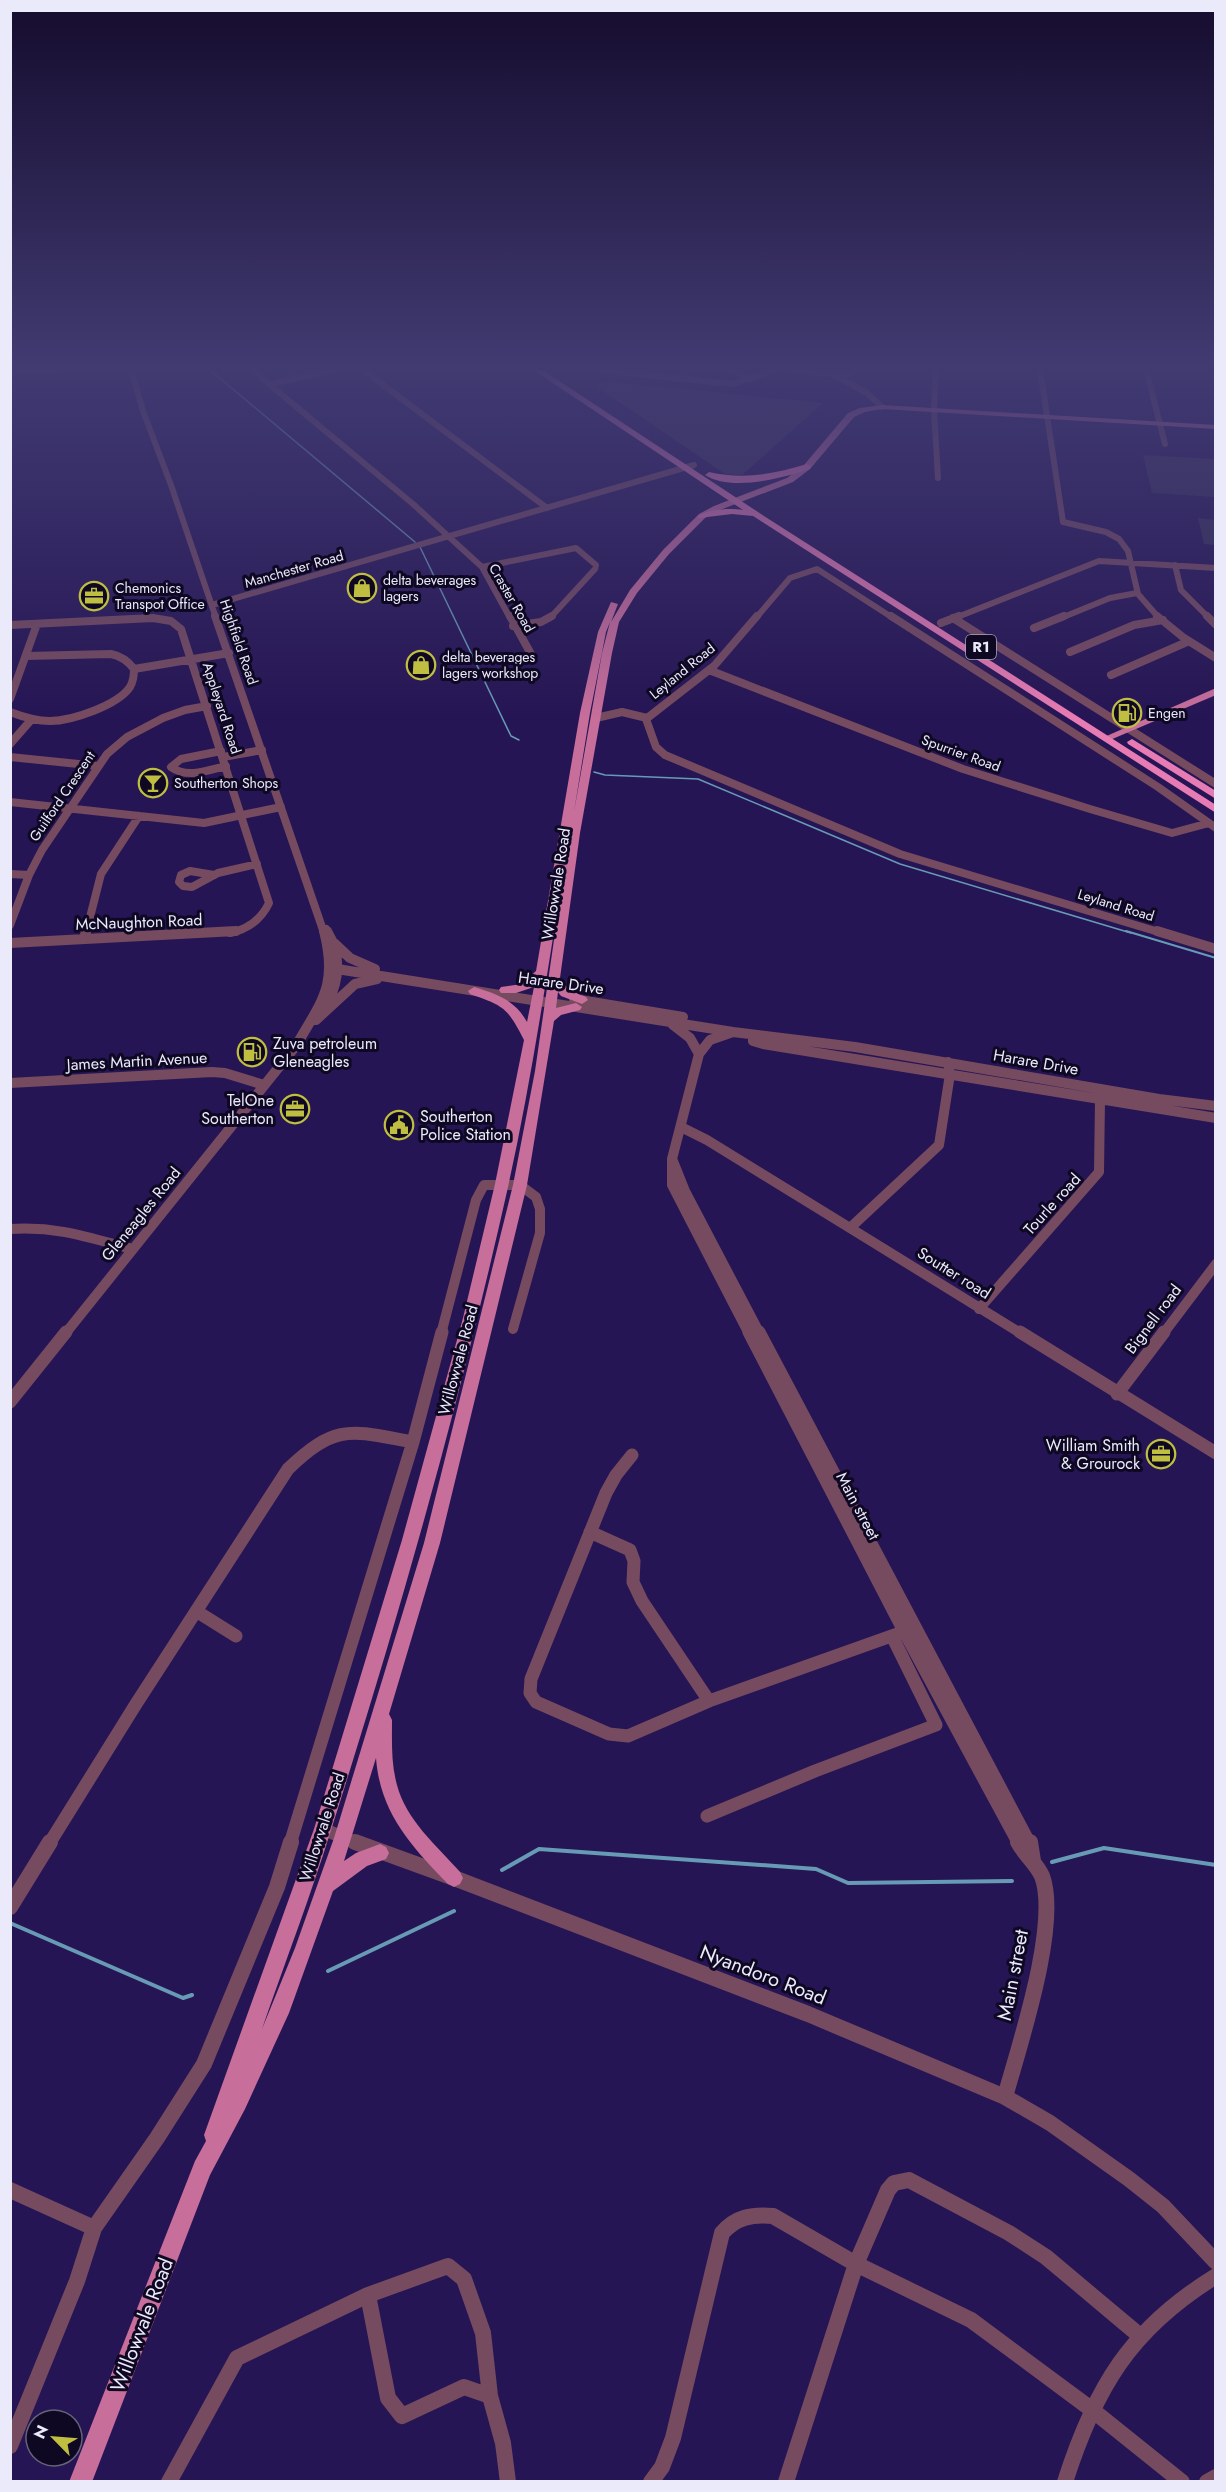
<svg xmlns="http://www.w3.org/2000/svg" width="1226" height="2492" font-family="Jost,sans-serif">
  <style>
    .green { fill: #363059 }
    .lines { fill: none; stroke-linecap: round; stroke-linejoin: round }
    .stream-far2 { stroke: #679bb5; stroke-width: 1.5 }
    .stream-far1 { stroke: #679bb5; stroke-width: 2 }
    .stream { stroke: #679bb5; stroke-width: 4 }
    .minor-far4 { stroke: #764b60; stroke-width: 6 }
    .minor-far3 { stroke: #764b60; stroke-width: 8 }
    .minor-far2 { stroke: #764b60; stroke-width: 10 }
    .minor-far1 { stroke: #764b60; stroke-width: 13 }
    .minor { stroke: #764b60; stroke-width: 16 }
    .major { fill: #c76e9b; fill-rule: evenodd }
    .highway { fill: #e77bb3; fill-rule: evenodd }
    .labels { text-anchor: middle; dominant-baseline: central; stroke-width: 6; stroke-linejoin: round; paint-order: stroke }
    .far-street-label { font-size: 14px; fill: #ebeafa; stroke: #0e0823 }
    .far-poi-label { font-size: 14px; fill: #ebeafa; stroke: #0e0823; text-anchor: start }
    .shield { fill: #0e0823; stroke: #a9a6ba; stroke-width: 1.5 }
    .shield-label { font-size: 15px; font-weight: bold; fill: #ebeafa }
    .street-label { font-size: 16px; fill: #ebeafa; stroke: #0e0823 }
    .poi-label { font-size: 16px; fill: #ebeafa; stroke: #0e0823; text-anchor: start }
    .near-street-label { font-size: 20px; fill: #ebeafa; stroke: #0e0823 }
  </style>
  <rect width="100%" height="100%" fill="#261554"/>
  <path class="green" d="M612,382L823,403L742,475L725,474L598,388L599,383Z
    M1143,455L1214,459L1215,497L1152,493Z
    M1198,518L1215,520V545L1204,544Z"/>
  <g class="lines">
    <path class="stream-far2" d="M209,369L415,542
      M420,547L511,736L519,740
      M594,772L605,775L698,779L900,864L1131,933"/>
    <path class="stream-far1" d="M1126,931L1216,958"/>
    <path class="stream" d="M1052,1862L1104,1848L1216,1865
      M502,1870L539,1849L816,1869L848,1883L1012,1881
      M10,1923L183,1998L192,1995
      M328,1971L454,1911"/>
    <path class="minor-far4" d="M131,369L143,411L171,485L216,618
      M251,369L413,504L482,567L510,618
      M362,369L547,508
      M591,369L732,384L779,369L841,375H848L857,369
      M730,369L751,379
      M936,369L934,410L938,478
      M1040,369L1063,522L1106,532L1119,539L1128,551L1138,594L1159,618
      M1146,369L1165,444
      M10,371L102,369
      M836,376L867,393L882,407
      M271,384L337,369
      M1175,565L1181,590L1209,618
      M482,567L576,548L596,565L595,569L550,618
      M212,605L694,465
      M756,618L790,578L817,569L893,618
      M955,618L1099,561L1216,568
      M1061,618L1110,598L1137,593"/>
    <path class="minor-far3" d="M215,616L324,933
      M510,616L531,654
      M757,616L714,666L646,719L656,747L665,755L900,854L1162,933
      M891,616L1158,787L1216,828
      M1157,616L1184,638L1216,658
      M1207,616L1216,625
      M953,618L1216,784
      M941,623L959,616
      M10,625L153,618L171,621L181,629L269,903C261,920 248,929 230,933
      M513,626L541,622L552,616
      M1034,628L1064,616
      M1070,652L1134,625L1163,620
      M134,669L229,653
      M709,670L963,769L1090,809L1172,833L1209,823
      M1111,675L1187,642
      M10,699L37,624
      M10,712C23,717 36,721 50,721C72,721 118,705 130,687C133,682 134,675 134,669C128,661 121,656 111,654L26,656
      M596,718L622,712L647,718
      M10,744L31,720
      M221,751L181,759L171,767C187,779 209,770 226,766
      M10,757L98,766
      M223,757L262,750
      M10,802L204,823L281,807
      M10,874L29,875
      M214,875L190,871L181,875L179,882L183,886L192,887L218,873L257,864
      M10,925L29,875L42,850L107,754L127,737L163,718L185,710L207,706
      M326,929L328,933
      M86,933L101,874L139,816"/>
    <path class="minor-far2" d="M327,931C341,954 340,979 328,1002
      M1157,931L1216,949
      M84,939L86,931
      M10,943L236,931
      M334,943L350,958L375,969
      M331,965L337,969L733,1032L855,1047L1159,1099L1216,1106
      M574,999L683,1017
      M316,1020L355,984L377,979
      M672,1024L690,1038L699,1054
      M733,1032L710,1040L699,1054L672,1159V1185L749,1334
      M753,1035V1041L763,1044L1216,1118
      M296,1046C322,1000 338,986 324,931
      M948,1062L950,1074L939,1145L850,1228L1022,1334
      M10,1083L212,1072L225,1073L264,1085
      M681,1127L707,1140L850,1228
      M673,1161L685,1191L760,1334
      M10,1229C57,1226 87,1237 132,1249
      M979,1309L1099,1172L1100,1100
      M65,1334L299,1042
      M441,1334L476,1200L484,1185H520L536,1197L540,1209V1233L513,1329
      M1163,1334L1216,1264"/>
    <path class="minor-far1" d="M749,1332L904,1631L1019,1844
      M759,1332L1030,1844
      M1020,1332L1216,1453
      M1117,1394L1164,1332
      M10,1402L66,1332
      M632,1455L616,1475L606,1493L531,1679L530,1693L536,1702L609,1734L628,1736L709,1701L911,1629
      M590,1532L630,1550L634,1561L633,1582L642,1601L709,1701
      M196,1611L236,1636
      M707,1816L815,1771L936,1725L892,1636
      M323,1829L359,1844
      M49,1844L136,1704L288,1469C337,1422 352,1431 413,1442
      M290,1844L413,1442L442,1332"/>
    <path class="minor" d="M355,1842L454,1878L808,2014L1005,2097L1050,2123L1129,2179L1163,2206L1216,2262
      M1030,1842L1033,1861
      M10,1907L50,1842
      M1005,2097C1019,2046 1060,1924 1042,1876C1036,1863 1025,1855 1018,1842
      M10,2190L94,2228
      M368,2295L388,2398L402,2416L464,2387L490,2396
      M10,2446L77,2281L94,2228L157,2138L204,2064L277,1887L291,1842
      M169,2482L237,2358L368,2295L448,2266L464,2279L483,2333L490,2396L503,2443L508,2482
      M651,2482L662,2467L673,2438L722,2233C736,2217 752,2214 773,2216L856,2264L971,2320L1091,2409L1182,2482
      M786,2482L856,2264L888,2190L894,2183L909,2180L1009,2233L1046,2257L1139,2335
      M1065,2482C1095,2388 1130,2329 1216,2276
      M1207,2482L1216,2477"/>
    <path class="major" d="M882,405L1216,425V429L882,409L865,412L854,417L810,469L793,482L720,510L705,518L669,554L637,593L619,622L612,653L580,833L560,978L569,990L586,997L588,1000L582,1004L561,996L558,992L556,1008L576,1003L582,1007L580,1010L561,1015L554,1021L527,1185L440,1543L389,1714L392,1720C392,1742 391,1764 397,1785C406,1820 437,1846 460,1872L463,1878L460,1884L454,1887L448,1884C412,1847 380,1813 376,1758L344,1861L356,1853L380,1844L386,1847L389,1853L386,1859L367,1866L333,1891L289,2013L245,2109L210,2175L92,2482H69L195,2161L206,2141L204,2135L314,1829L402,1540L463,1318L495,1184L524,1040C507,1007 504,1006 470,994L468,991L474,987C497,994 515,1000 527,1022L534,987L516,993H501L499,990L501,987L522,984L536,971L580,713L598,632L611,602L618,604L611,622L630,590L663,550L699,514L714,506L787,478L804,465L848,413L860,408ZM610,622L602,653L574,812L590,713L606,632ZM566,857L535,1071L513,1185L424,1543L334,1838L295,1948L262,2029C285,1962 311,1895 332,1827C399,1617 460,1402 508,1187C532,1078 548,967 566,857Z
      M1216,688V695L1110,740L1102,738Z"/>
    <path class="highway" d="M532,369H541L761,514L1216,805V813L753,516L732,514L699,518L698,516C709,509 730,508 743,510Z
      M807,464L811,467L810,469C783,478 731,492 705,475L709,472C744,480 773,474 807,464Z
      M1132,739L1216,791V799L1128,744L1127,742Z"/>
  </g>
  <linearGradient id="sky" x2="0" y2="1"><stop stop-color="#150c2e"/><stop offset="0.51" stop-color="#413b72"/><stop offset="1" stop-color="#413b72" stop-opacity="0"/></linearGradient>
  <rect width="1226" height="718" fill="url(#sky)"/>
  <defs>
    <g id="shop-ring" transform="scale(1.5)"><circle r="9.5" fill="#0e0823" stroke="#bfbe41" stroke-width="1.5"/><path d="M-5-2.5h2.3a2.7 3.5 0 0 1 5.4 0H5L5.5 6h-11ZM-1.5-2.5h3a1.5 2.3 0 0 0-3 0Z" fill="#bfbe41"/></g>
    <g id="office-ring" transform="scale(1.5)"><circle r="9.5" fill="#0e0823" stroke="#bfbe41" stroke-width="1.5"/><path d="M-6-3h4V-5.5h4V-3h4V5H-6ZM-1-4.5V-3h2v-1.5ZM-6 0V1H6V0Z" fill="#bfbe41"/></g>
    <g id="fuel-ring" transform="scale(1.5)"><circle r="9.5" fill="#0e0823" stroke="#bfbe41" stroke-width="1.5"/><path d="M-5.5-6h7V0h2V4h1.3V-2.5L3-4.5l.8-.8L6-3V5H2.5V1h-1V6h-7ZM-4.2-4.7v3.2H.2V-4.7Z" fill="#bfbe41"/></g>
    <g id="bar-ring" transform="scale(1.5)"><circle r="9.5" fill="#0e0823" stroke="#bfbe41" stroke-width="1.5"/><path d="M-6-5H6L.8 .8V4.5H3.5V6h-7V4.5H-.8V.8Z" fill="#bfbe41"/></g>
    <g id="civic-ring" transform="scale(1.5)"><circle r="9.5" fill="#0e0823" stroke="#bfbe41" stroke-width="1.5"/><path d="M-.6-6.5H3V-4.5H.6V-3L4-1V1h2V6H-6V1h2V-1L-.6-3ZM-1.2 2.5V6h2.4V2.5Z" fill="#bfbe41"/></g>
  </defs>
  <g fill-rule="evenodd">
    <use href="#shop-ring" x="362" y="588"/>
    <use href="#office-ring" x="94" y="596"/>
    <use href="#shop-ring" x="421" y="665"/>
    <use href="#fuel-ring" x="1127" y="713"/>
    <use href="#bar-ring" x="153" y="783"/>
    <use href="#fuel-ring" x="252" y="1052"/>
    <use href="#office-ring" x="295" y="1109"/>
    <use href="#civic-ring" x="399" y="1125"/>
    <use href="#office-ring" x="1161" y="1454"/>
  </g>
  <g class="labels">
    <g class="far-street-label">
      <text transform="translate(294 569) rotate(-16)">Manchester Road</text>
      <text transform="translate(512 598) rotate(60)">Craster Road</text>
      <text transform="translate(239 642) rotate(71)">Highfield Road</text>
      <text transform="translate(682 671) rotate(-39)">Leyland Road</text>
      <text transform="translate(222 708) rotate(72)">Appleyard Road</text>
      <text transform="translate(961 753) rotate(20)">Spurrier Road</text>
      <text transform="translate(62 796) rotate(-56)">Guilford Crescent</text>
      <text transform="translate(1116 905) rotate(17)">Leyland Road</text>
    </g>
    <g class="far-poi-label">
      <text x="383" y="580">delta beverages<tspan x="383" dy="16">lagers</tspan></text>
      <text x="115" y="588">Chemonics<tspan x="115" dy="16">Transpot Office</tspan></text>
      <text x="442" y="657">delta beverages<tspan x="442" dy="16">lagers workshop</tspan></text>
      <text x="1148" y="713">Engen</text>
      <text x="174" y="783">Southerton Shops</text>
    </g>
    <rect class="shield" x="966" y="635" width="30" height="24" rx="4.5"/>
    <g class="shield-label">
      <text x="981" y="647">R1</text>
    </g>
    <g class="street-label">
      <text transform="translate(556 884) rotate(-81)">Willowvale Road</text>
      <text transform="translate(139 922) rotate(-2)">McNaughton Road</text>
      <text transform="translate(561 983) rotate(8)">Harare Drive</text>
      <text transform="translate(137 1061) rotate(-3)">James Martin Avenue</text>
      <text transform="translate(1036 1062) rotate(10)">Harare Drive</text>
      <text transform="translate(1052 1204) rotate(-48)">Tourle road</text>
      <text transform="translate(141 1214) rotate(-51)">Gleneagles Road</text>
      <text transform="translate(954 1273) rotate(32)">Soutter road</text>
      <text transform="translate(1153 1319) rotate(-53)">Bignell road</text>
      <text transform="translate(458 1360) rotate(-75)">Willowvale Road</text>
      <text transform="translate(858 1506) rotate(62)">Main street</text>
      <text transform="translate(322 1827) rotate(-72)">Willowvale Road</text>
    </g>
    <g class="poi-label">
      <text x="273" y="1043">Zuva petroleum<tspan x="273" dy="18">Gleneagles</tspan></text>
      <text x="274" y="1100" text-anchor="end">TelOne<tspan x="274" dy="18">Southerton</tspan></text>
      <text x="420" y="1116">Southerton<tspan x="420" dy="18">Police Station</tspan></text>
      <text x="1140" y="1445" text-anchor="end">William Smith<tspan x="1140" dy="18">&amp; Grourock</tspan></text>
    </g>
    <g class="near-street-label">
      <text transform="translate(763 1975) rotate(21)">Nyandoro Road</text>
      <text transform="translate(1013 1975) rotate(-79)">Main street</text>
      <text transform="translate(142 2325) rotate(-69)">Willowvale Road</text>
    </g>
  </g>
  <rect width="1226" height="2492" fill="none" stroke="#ebeafa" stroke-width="24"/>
  <g transform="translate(54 2438) rotate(295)"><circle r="28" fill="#0e0823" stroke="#666279" stroke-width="1.5"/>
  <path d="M0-4.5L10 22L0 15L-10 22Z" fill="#bfbe41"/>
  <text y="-9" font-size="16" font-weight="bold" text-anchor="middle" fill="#ebeafa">N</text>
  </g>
</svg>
